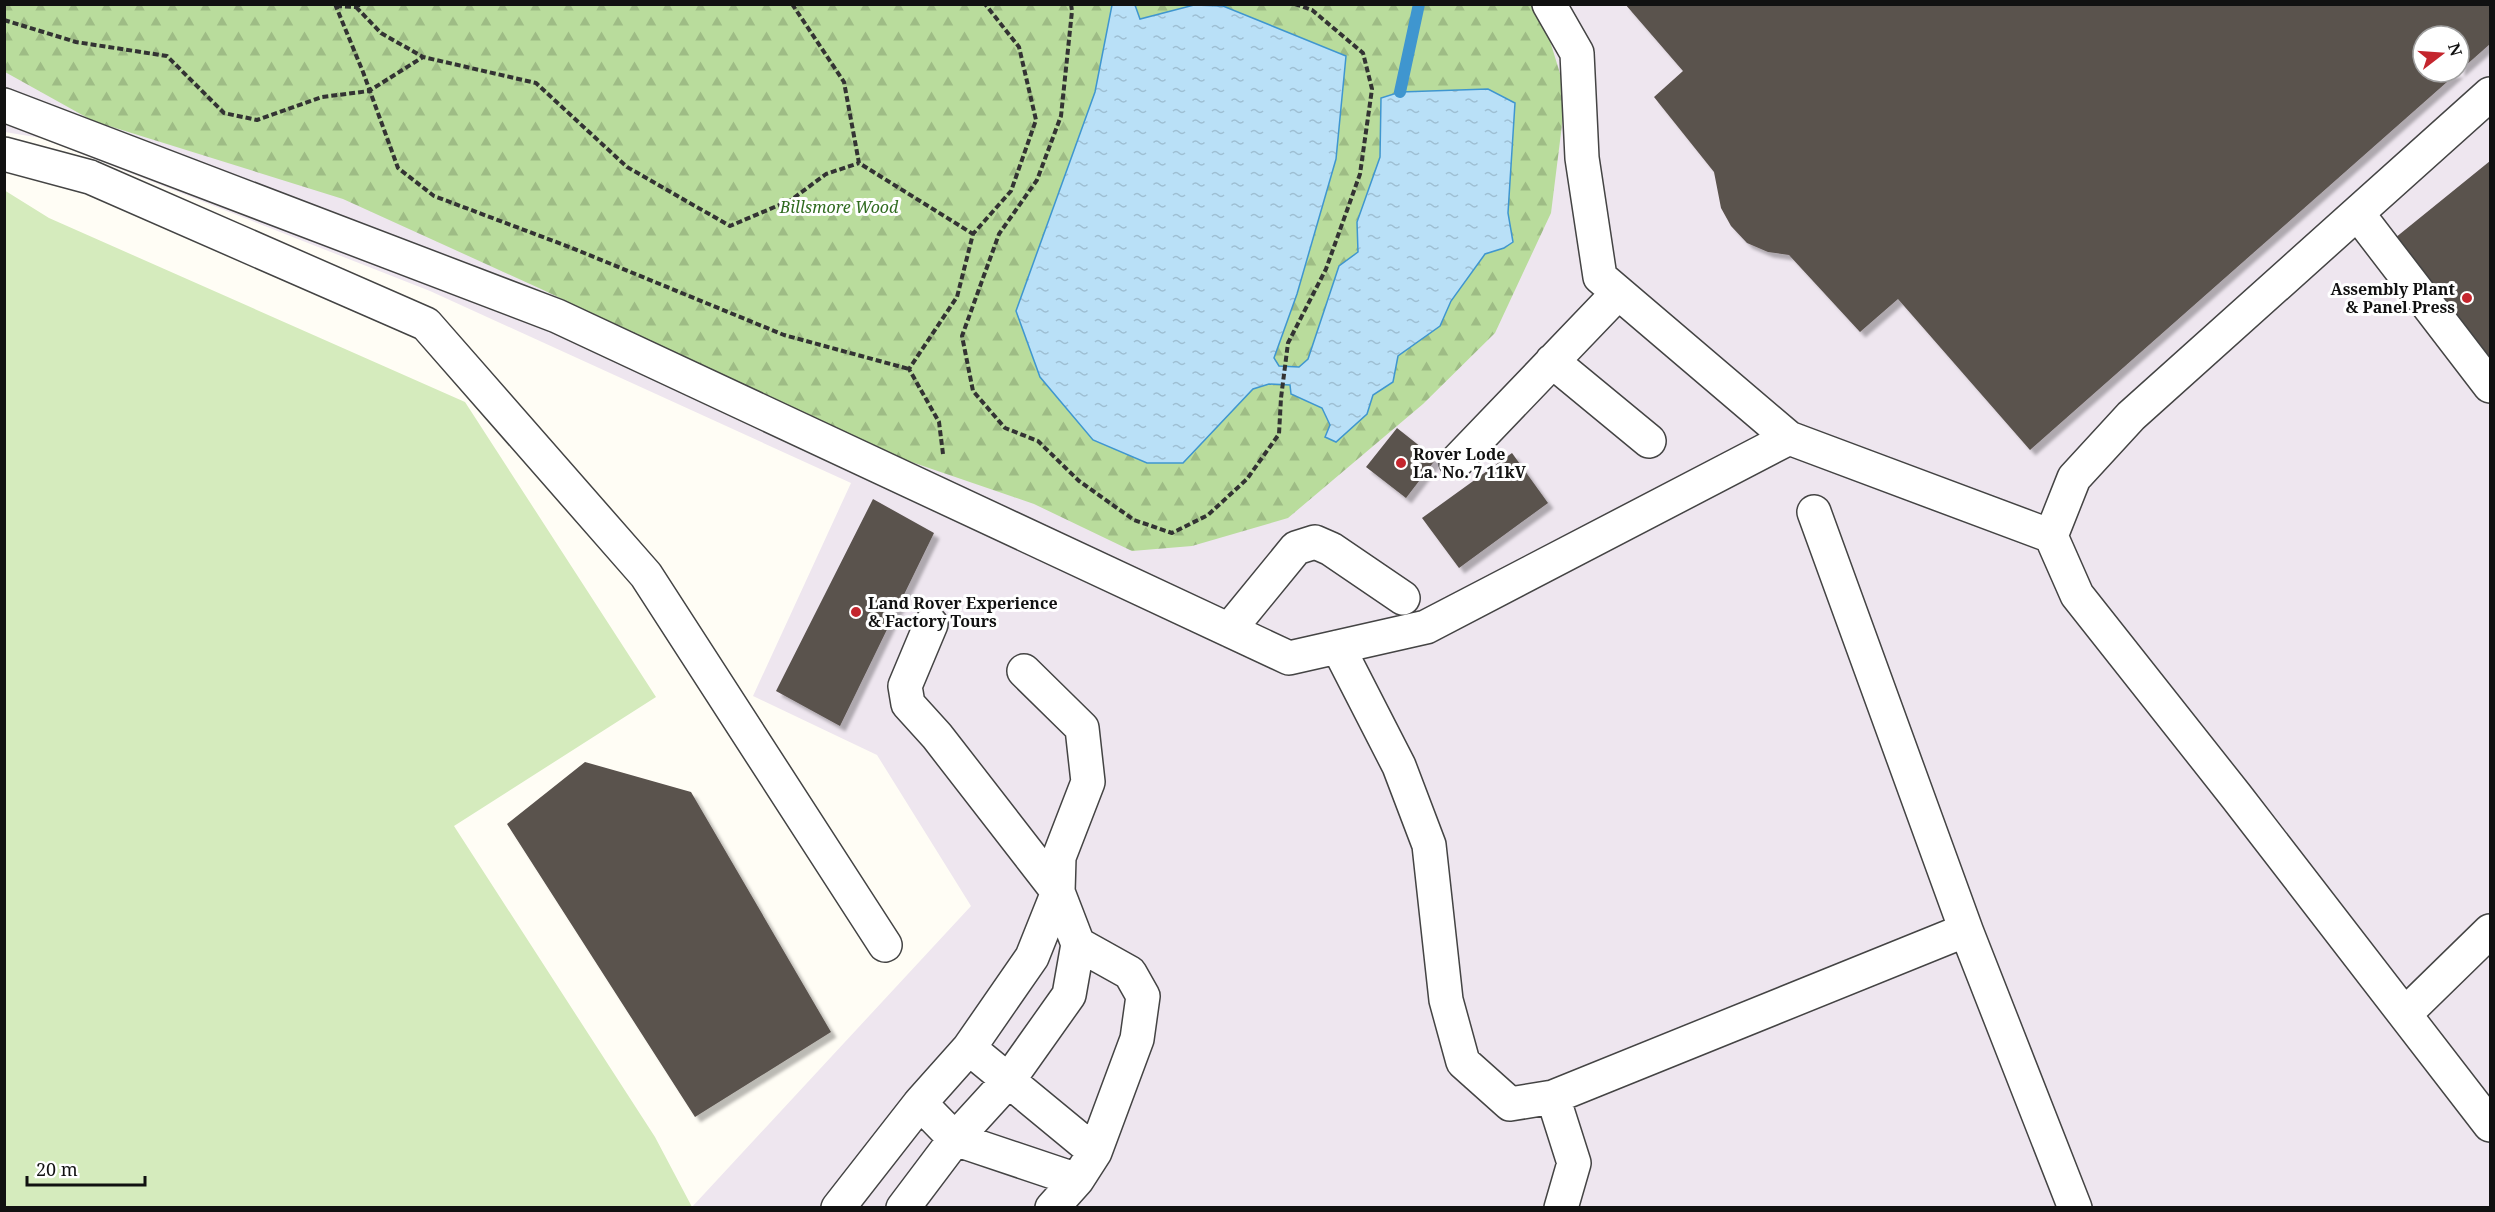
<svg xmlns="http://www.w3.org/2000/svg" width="2495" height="1212" font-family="'Noto Serif',serif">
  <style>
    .industrial { fill: #eee6ef; fill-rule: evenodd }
    .forest { fill: url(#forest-firs) }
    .park { fill: #d5ebbd }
    .water { fill: url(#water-ripples); stroke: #3f96cf; stroke-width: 1.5 }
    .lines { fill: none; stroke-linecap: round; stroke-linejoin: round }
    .stream { stroke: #3f96cf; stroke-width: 12 }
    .building { fill: #5a524d; fill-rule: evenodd; filter: url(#shadow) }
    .minor-casing { stroke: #444; stroke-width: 36 }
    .path { stroke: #333; stroke-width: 4; stroke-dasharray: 6 3; stroke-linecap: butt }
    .minor { stroke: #fff; stroke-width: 33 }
    .poi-dot { fill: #c4262e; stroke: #fff; stroke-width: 2 }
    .labels { text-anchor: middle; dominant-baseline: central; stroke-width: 6; stroke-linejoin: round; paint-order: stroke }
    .park-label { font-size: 16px; font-style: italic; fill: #2f6b1f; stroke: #fff }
    .poi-label { font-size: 16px; font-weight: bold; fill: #111; stroke: #fff; text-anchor: start }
  </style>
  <defs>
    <pattern id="forest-firs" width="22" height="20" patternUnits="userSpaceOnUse" patternTransform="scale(1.5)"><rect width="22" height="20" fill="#b9dc9c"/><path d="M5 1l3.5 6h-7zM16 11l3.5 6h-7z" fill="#9ebc85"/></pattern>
    <pattern id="water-ripples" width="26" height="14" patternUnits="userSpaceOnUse" patternTransform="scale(1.5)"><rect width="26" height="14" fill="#b9e0f7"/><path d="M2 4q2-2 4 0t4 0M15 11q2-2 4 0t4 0" fill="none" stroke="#9ebfd3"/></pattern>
    <filter id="shadow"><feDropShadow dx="5.5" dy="5.5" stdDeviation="1.5" flood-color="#0004"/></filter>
  </defs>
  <rect width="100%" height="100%" fill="#fffdf5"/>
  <path class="industrial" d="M4,5H2490V1207H692L971,906L877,755L753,696L851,483L430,291L41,138L5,132ZM2423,36H2459V72H2423Z"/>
  <path class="forest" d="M1135,4L1194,5L1140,20Z
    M5,5H1112L1095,92L1016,311L1040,377L1093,440L1148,463L1274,358L1297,294L1336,159L1346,56L1223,6L1208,5H1539L1566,93L1551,213L1495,333L1423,404L1288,518L1192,546L1132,551L1034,504L888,454L541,289L343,199L93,121L5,72Z"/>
  <path class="park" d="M4,190L49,218L465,402L656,697L454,826L655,1137L692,1207H5Z"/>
  <path class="water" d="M1112,5H1135L1140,19L1194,5L1223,6L1346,56L1336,159L1297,294L1274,358L1279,366L1299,367L1308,359L1339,266L1358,252L1357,222L1380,157L1381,98L1400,92L1488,89L1515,103L1508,213L1513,242L1504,248L1485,254L1451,301L1440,326L1398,356L1393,382L1373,395L1367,414L1336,442L1325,437L1330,425L1322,408L1291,394L1290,385L1269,384L1253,389L1183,463H1147L1093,440L1040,377L1016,311L1095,92Z"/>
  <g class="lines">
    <path class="stream" d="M1400,92L1419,4"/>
  </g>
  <path class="building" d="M1625,4H2490V44L2030,450L1898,299L1860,332L1789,255L1768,252L1747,243L1731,226L1721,208L1714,172L1654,97L1683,71ZM2423,36H2459V72H2423Z
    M2490,161V358L2395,238Z
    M1397,428L1436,459L1406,498L1366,467Z
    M1512,453L1548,503L1459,568L1422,518Z
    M873,499L934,533L840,726L776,691Z
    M585,762L691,792L831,1032L695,1117L507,824Z"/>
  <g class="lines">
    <g class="minor-casing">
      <path id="minor" d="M1549,4L1577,53L1582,158L1600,277L1789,438
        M4,105L557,316L1289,658L1426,627L1789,438L2051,536L2077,595L2236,796L2490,1125
        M4,154L90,177L426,324L646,575L885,945
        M2358,214L2490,386
        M1552,361L1649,441
        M1456,462L1618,293
        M1814,512L1966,930
        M2051,536L2074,478L2131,416L2490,94
        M1229,630L1296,548L1315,542L1331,549L1403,598
        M1338,647L1399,766L1429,845L1446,1000L1463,1062L1510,1104L1553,1097L1966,930L2075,1208
        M2405,1014L2490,931
        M969,1048L1095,1152
        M1553,1097L1574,1163L1561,1208
        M920,1103L955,1139L1077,1180
        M838,1208L920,1103L969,1048L1032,957L1058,892L937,736L908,704L905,686L931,624
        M903,1208L955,1139L1008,1081L1069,995L1078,944L1058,892L1059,857L1088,782L1082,728L1024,671
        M1052,1208L1077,1180L1095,1152L1137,1039L1143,996L1130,973L1078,944"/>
    </g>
    <path class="path" d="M335,4L363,72L398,168L434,196L572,248L784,335L909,369
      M792,4L844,82L859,163L973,234
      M1071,4L1072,11L1061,116L1037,180L999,234L962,336L973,391L1005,428L1038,441L1079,481L1134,520L1172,533L1208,515L1247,479L1279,434L1281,398L1288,343L1326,269L1360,174L1372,89L1363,53L1312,10L1295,4
      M336,6L356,7L361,4
      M356,7L381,33L423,57L536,83L627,167L730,226L791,200L826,174L859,163
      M4,20L76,42L167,56L224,113L257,120L322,97L369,91L423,57
      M943,454L939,422L909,369L957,297L973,234L1011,191L1036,120L1019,47L985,4"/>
    <use href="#minor" class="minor"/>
  </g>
  <g class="poi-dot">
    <circle cx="2467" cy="298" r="6"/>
    <circle cx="1401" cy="463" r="6"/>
    <circle cx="856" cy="612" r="6"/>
  </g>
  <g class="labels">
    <g class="park-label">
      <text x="839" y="207">Billsmore Wood</text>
    </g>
    <g class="poi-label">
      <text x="2455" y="289" text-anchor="end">Assembly Plant<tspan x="2455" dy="18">&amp; Panel Press</tspan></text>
      <text x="1413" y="454">Rover Lode<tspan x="1413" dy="18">La. No. 7 11kV</tspan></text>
      <text x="868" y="603">Land Rover Experience<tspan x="868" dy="18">&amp; Factory Tours</tspan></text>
    </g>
  </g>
  <rect width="2495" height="1212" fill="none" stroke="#111111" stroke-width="12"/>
  <g transform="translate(2441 54) rotate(73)"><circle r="28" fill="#ffffff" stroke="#a0a0a0" stroke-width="1.5"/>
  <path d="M0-4.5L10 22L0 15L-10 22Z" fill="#c4262e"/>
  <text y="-9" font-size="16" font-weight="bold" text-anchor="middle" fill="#111111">N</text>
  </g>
  <path d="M27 1176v9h118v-9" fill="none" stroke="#111111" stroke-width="3"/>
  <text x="36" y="1176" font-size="18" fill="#111111" stroke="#ffffff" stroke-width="4.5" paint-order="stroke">20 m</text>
</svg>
